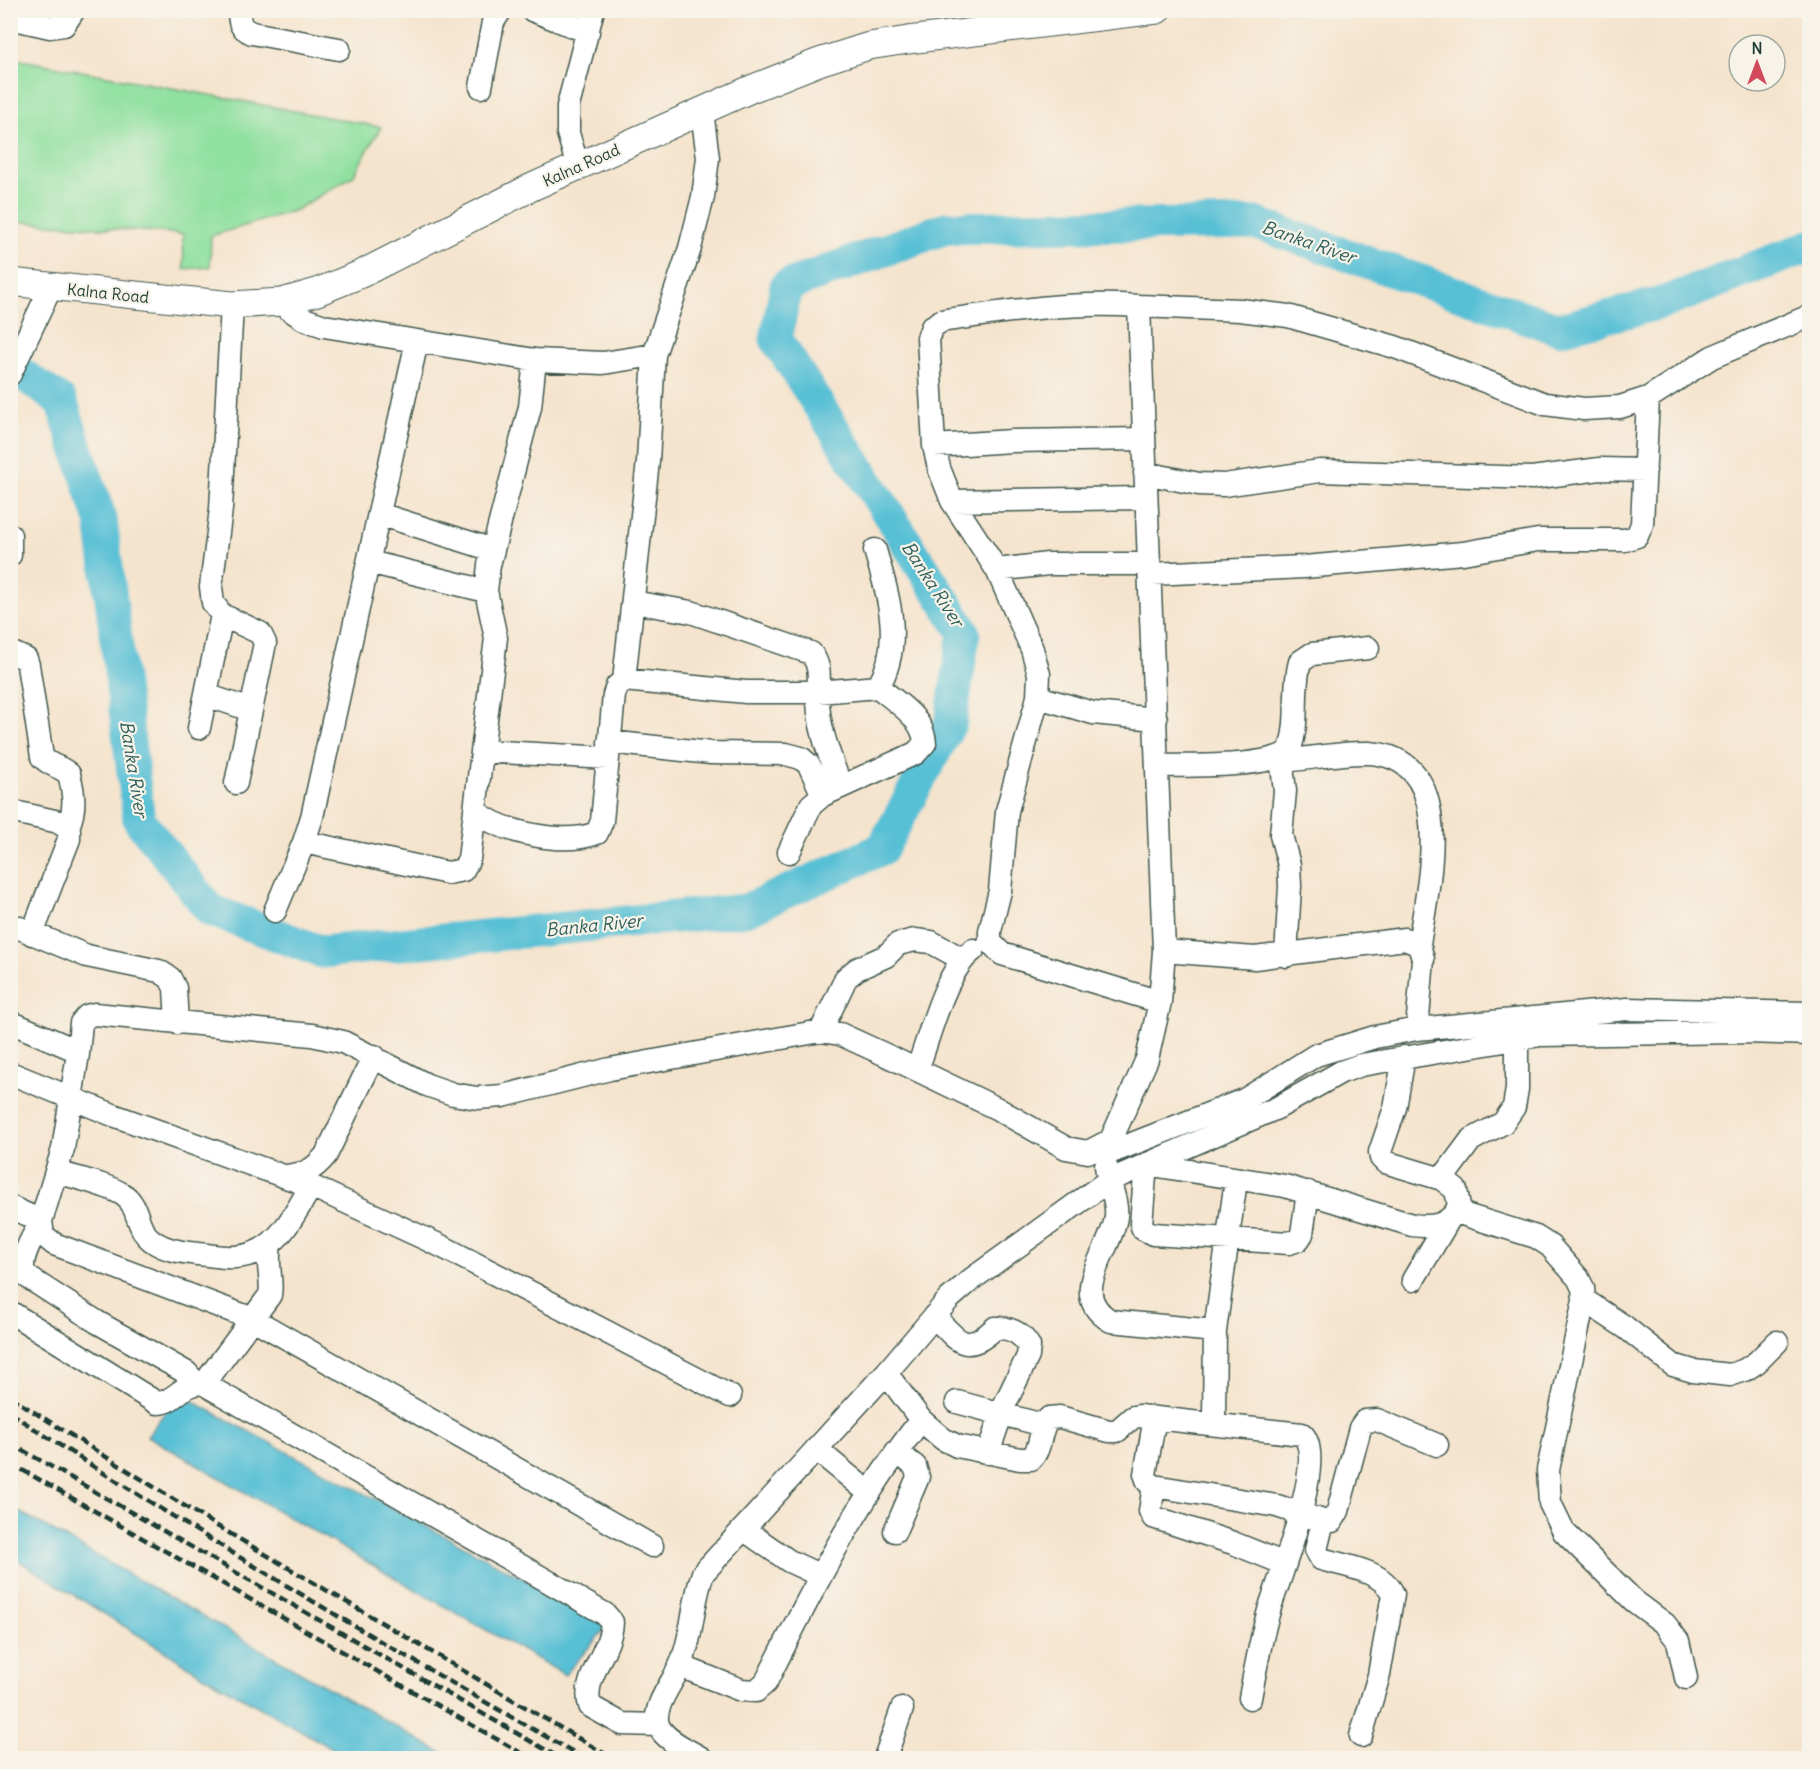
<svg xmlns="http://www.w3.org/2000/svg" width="1820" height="1769" font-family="Delius,sans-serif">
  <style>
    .green { fill: #90e0a0; stroke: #588e6a; stroke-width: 1.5 }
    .water { fill: #58c0d5; stroke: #3c7e84; stroke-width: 1.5 }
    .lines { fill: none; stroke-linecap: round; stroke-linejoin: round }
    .river { stroke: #58c0d5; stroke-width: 33 }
    .minor-casing { stroke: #3f564b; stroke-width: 25 }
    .major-casing { stroke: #3f564b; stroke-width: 29 }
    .minor { stroke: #fff; stroke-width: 22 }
    .major { stroke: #fff; stroke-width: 27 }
    .rail { stroke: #1f3d34; stroke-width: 4.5; stroke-dasharray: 9 4.5; stroke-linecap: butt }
    .labels { text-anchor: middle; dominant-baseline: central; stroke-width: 4.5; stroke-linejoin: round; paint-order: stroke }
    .street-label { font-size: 16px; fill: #1f3d34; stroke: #f7f3e8 }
    .water-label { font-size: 18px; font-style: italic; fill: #2d5e5c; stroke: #f7f3e8 }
  </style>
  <rect width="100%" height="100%" fill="#f7f3e8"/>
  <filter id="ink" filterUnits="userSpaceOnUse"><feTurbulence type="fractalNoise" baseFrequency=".0167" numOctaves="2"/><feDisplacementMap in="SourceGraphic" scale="12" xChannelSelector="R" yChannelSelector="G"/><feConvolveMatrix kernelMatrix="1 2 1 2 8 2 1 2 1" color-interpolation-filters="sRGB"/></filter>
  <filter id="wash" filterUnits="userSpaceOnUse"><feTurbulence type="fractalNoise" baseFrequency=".008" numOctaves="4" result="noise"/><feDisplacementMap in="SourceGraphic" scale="24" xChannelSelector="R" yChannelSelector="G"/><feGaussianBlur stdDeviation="1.35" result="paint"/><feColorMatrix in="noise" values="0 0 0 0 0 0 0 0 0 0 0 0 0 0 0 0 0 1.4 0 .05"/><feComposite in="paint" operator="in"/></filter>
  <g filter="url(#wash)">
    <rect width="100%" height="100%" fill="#f5e4cd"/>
    <path class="green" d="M10,58H11L381,127L353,176L296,210L211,236L210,267L184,269L183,234L11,221Z"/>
    <path class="water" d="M179,1394L609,1624L565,1675L147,1436Z
      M11,1507L451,1758H349L203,1675L11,1556Z"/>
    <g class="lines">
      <path class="river" d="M10,366L61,401L101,520L139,820L210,910L322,952L746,910L882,849L951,722L964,632L776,339L786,286L946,228L1255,223L1559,329L1665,302L1810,246"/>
    </g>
  </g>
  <g filter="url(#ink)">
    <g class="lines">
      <g class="minor-casing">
        <path id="minor" d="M239,10C239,23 240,28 252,33L339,49
          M532,10L588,32
          M10,18L50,27L64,25L74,10
          M481,87L493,22L501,10
          M578,167L568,133V106L593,10
          M278,302L304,319L324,326L535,360L603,363L654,355
          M232,305L221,509L211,587L213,603L222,615L260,633L265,643L236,783
          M1139,306C1070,301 1009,311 941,321L932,327L928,338L934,446L939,468L952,501L997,570L1032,649L1039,674L1038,697L1007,811L1000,891L990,931V942L1002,954L1160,1002
          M10,374L51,287
          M934,446L1012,441L1144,439
          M1145,473L1199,484L1224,485L1320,471L1532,478L1600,469L1645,470
          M952,501L1146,498
          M379,514L493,550
          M10,535V555
          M369,562L486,591
          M997,570L1048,564H1150
          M1151,574L1304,567L1463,553L1538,540H1625L1637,536L1642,524L1648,398
          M633,602L691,612L811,653C821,666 819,677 818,693C817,727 830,756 841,787
          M10,652L26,659L28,665L42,757C50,766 60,766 69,774C74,793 76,809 68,827
          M624,680L648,461L654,355L690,248L703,197L708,158L702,111
          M206,695L251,710
          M1038,697L1093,713L1156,719
          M199,728L222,615
          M609,742L711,753L786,754L801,758L809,765L823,795
          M482,751L608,758
          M1281,758L1285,791L1281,835L1289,865L1290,886L1286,956
          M1281,761C1310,759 1341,752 1369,753C1461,758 1427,887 1419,945
          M1157,766C1180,765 1282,769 1290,748C1300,721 1292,690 1300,662L1312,654L1368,648
          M10,811L59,822L69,830V839L32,934
          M475,811C503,833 563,846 597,833L602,821L614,695L617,686L624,680L746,692H818L878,687C904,643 888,595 875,550
          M304,842L448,873L463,870L469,859L496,638L486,591L489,565L530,407L535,360
          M789,852L811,805L823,795L916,753L925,743C924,718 896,702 878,687
          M275,911L304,842L312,817L417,341
          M10,924L87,956L159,971L170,978L175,988L177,1023
          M1164,951L1255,958L1405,939L1419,945L1423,959L1417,1029
          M10,1022L73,1049L78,1054L63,1149L41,1221L43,1235L54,1244L253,1319L652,1546
          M821,1031L846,978L857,969L886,956L898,944L915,940L931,942L962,959
          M78,1054L81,1023L87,1016L95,1014L312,1035L343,1042L427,1085L453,1094L477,1098L503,1096L610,1069L821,1031L840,1034L888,1056L996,1108L1066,1148L1088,1152L1111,1140L1147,1059L1160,1002L1164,951L1139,306L1240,310L1288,316L1395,347L1545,404L1584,409L1620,407L1648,398L1712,357L1810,316
          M917,1070C930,1036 944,972 973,950
          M10,1073L113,1115L311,1186L441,1246L730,1396
          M1104,1155L1244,1100L1316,1055L1375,1037L1417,1029L1627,1009L1810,1013
          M1106,1166C1108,1183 1118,1200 1116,1217C1111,1253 1065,1294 1111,1321L1215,1331
          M57,1172C76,1178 106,1184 122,1194C138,1203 136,1224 147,1236C160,1250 181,1252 198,1254C210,1255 223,1258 235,1257C276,1255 293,1217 311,1186
          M286,1176C305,1174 314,1170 326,1155L374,1056
          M1442,1179L1471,1140L1503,1123L1514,1107L1517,1089V1038
          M1308,1192L1302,1234L1298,1240L1289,1243L1153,1234L1143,1229L1141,1224L1146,1164L1285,1186L1412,1225C1432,1228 1450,1226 1459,1206L1456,1190L1442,1179L1385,1162L1381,1158L1380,1152L1395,1108L1404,1057
          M10,1207L41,1221C34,1236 16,1261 26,1276L97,1322L187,1373L195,1382
          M1456,1212L1536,1237L1550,1246L1578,1278L1583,1288L1584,1300L1548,1470L1550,1503L1564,1532L1634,1601L1665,1624L1678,1641L1686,1678
          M1413,1280L1448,1221
          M1584,1300L1625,1327L1673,1365L1693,1371L1730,1375L1745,1370L1757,1362L1777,1342
          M10,1312L157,1403C176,1403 183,1380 204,1384L605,1614L612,1622C611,1652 581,1678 590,1706L622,1724L658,1725
          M934,1316C958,1341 965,1356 995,1328C1011,1327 1021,1333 1029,1346L1028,1356L1004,1406L988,1453
          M886,1373L921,1420L943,1439L957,1446L1020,1459H1031C1043,1447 1038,1430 1049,1418L1060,1417L1109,1431H1117L1133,1417L1139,1416L1209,1424L1214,1418L1215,1331L1236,1180
          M204,1384L270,1295C273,1279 266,1266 270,1246
          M957,1402L1043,1425
          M1155,1418L1145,1474L1148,1482L1154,1486L1277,1506L1323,1521H1332L1338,1511L1360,1428L1365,1421L1377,1420L1437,1445
          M1209,1424L1302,1434C1327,1457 1281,1574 1271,1604C1261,1635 1256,1667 1250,1698
          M816,1449L868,1492
          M1154,1486L1150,1511L1153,1517L1233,1543L1285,1564
          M1323,1521L1316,1550L1321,1559C1345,1566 1382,1570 1393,1594L1379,1675L1361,1736
          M743,1529L789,1561L819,1575
          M895,1531L918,1477L915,1466L896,1452
          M680,1666L741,1690L756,1691L766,1682C812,1590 857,1501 921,1420
          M701,1758C688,1750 664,1740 658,1725C652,1707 673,1682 680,1666C693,1637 692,1603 703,1573L886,1373L949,1299L972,1279L1108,1181L1277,1108L1341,1072L1361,1065L1540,1035L1743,1032L1810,1034
          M885,1758L902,1709"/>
      </g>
      <g class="major-casing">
        <path id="major" d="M10,282L232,305L282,302L317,292L361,274L532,187L751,89L819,62L869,46L908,40L1157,10"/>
      </g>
      <use href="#minor" class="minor"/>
      <use href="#major" class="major"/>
      <path class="rail" d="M10,1397L207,1520L612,1758
        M10,1413C198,1535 390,1649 584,1758
        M10,1443L560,1758
        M10,1463L530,1758"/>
    </g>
  </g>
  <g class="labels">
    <g class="street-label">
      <text transform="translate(581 165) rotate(-24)">Kalna Road</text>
      <text transform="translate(108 293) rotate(6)">Kalna Road</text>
    </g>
    <g class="water-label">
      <text transform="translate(1309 242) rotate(19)">Banka River</text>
      <text transform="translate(933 584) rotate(57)">Banka River</text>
      <text transform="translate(134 769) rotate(81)">Banka River</text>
      <text transform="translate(594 925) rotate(-6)">Banka River</text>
    </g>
  </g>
  <rect width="1820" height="1769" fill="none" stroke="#f7f3e8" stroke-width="36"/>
  <g transform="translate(1757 63)"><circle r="28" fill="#f7f3e8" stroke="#a1aaa0" stroke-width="1.5"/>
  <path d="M0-4.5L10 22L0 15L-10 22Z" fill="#d1495b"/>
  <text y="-9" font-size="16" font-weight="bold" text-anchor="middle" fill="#1f3d34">N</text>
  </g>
</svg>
